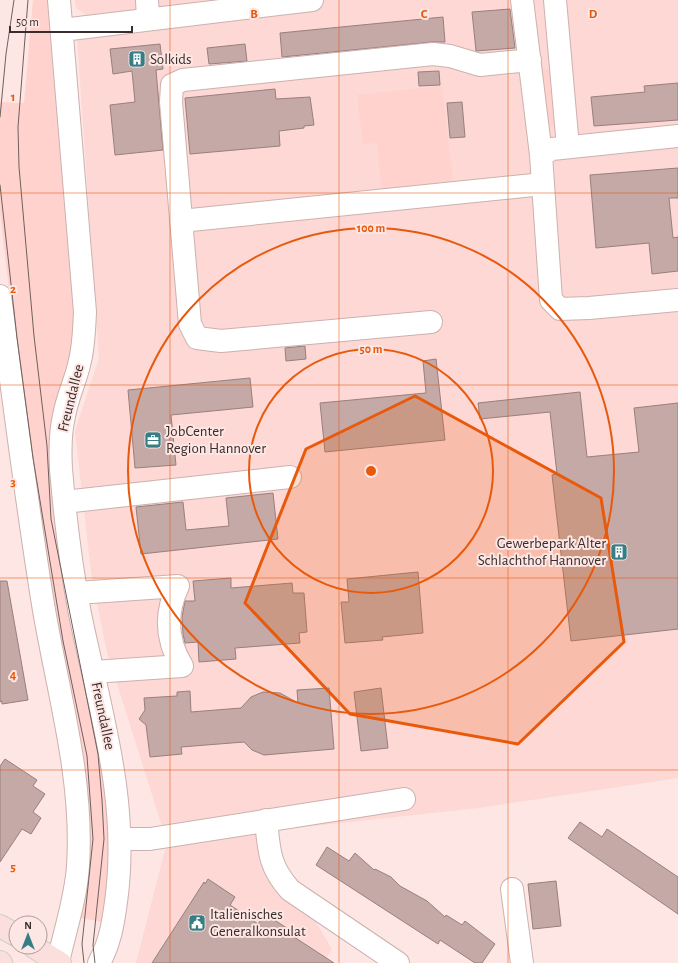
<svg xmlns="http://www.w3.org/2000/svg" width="678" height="963" font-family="'Alegreya Sans',sans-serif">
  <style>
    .built { fill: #fdd8d4 }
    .green { fill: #ffd2ce }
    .building { fill: #c4a9a6; stroke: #997f7d }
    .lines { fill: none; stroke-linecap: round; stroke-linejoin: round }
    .minor-casing { stroke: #ccb1ae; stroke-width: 24 }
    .major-casing { stroke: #cfcdcc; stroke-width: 24 }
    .minor { stroke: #fff; stroke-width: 22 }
    .major { stroke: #fbdfdc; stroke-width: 22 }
    .tram { stroke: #6e605e; stroke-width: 1 }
    .marked { fill: #e8590c; fill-opacity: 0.2; stroke: #e8590c; stroke-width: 3; stroke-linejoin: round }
    .grid { fill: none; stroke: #e8590c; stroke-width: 1; stroke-opacity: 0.55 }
    .ring { fill: none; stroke: #e8590c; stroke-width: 2 }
    .labels { text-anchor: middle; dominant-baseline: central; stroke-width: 4; stroke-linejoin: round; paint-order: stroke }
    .poi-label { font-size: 15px; fill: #382d2c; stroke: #fde6e3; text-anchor: start }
    .street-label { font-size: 15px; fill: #382d2c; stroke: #fde6e3 }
    .grid-label { font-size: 13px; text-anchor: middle; font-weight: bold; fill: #e8590c; stroke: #fde6e3; stroke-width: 4; stroke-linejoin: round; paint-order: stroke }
    .centre { fill: #e8590c; stroke: #fde6e3; stroke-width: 2 }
    .ring-label { font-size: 12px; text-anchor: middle; font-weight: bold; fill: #e8590c; stroke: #fde6e3; stroke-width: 4; stroke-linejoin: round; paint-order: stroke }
  </style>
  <rect width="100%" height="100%" fill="#fde6e3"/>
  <path class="built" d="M75,0H678V778L478,808L277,830V848L294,886L332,949L323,963H136L167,842L107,652L102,628L91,572L75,431L99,358L76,22L148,8L86,15L76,8Z"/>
  <path class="green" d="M33,0H52L76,319L70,358L51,433L111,804L106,923L77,917L58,637L16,349L0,213V102L24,103Z
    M553,69L559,125L546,126L540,70Z
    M442,86L453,184L382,191L377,143L363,144L357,95Z"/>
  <path class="building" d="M510,9L515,48L476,51L472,12Z
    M443,17L445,42H432L282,57L280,33Z
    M160,44L163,69L156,70L163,150L115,155L110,105L135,102L132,71L113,74L110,49Z
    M245,44L247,61L209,64L207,48Z
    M439,71L440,85L419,86L418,72Z
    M678,83V120L594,126L591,97L645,92L644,86Z
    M275,89L276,99L310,97L314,125L304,126V128L279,131L280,146L190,154L185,98Z
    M462,102L465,137L450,138L447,103Z
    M678,168V198H669L673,238L678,237V271L652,274L649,243L596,248L590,175Z
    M305,346L306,359L286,361L285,348Z
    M436,359L445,440L325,452L320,403L426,393L423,361Z
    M250,378L253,407L171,415L176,465L135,468L128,390Z
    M580,392L587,457L639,452L634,408L678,403V629L571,641L552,475L557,474L550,412L480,419L478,403Z
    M273,493L278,539L141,554L136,507L183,502L186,530L229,526L226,498Z
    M418,572L423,633L382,637L383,640L345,643L341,602H349L347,579Z
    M231,578V588L292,583L293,593H304L307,632L299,633L300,643L235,648L236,659L199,662L198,642L185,643L183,634L182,617L185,601H195L193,581Z
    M0,581H7L28,700L2,704V701L0,702Z
    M329,688L334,749L264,755L252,750L244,742L181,747L182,754L150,757L146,725L139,719L145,710L144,698L177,696V692L190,691L191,712L241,708L251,697L263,692L280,693L298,703L297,690Z
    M381,688L388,748L361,751L354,692Z
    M5,759L37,780L33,786L45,794L33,812L41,818L31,834L22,829L0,862V766Z
    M580,822L602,837L607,829L678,877V914L568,838Z
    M327,847L349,861L355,853L374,870L375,869L391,877L400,886L427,901L445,917L446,915L462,925L465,921L495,944L482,963H475L440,940L438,944L316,865Z
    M208,879L235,897L230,905L258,924L265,914L293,932L291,935L334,963H152L204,882L205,884Z
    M556,881L561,926L533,929L528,884Z"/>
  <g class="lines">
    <g class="minor-casing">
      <path id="minor" d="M59,0L85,312C84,330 84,347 79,365C75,382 67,398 64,416C60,433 60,451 61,469C65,517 71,566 80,614C100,711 130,802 116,902C113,924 110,943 99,963
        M147,0L148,19
        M522,0L541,155
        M555,0L568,147
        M62,30L312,0
        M678,136L552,149L541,155L551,300L560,309L589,308L678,300
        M181,221L543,184
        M0,296C13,397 26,498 42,598C56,687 84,775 78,866C76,898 65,930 58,962
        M431,322L221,341L197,338L190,324L171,102L172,85L183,80L433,54L450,56L480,65L530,60
        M64,502L290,477
        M77,593L178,586C165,613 166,640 182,666L93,672
        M266,820C269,851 269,866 290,890L398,963
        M120,839H150L404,799
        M512,889L522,963"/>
    </g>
    <g class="major-casing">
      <path id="major" d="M0,926L16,935
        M34,947L60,963
        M0,962L1,963"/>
    </g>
    <use href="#minor" class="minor"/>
    <use href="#major" class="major"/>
    <path class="tram" d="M28,0L18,127L19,167L34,336L47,446L51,519L98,754L102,800L104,839L93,945L95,963
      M0,117L6,54L14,0
      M0,185L17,338L33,458L63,641L87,756L93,839L82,944L84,963"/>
  </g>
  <path class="marked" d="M415,396L601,498L624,642L518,744L350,714L245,603L306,449Z"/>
  <path class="grid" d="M170,0V963M339,0V963M508,0V963M0,193H678M0,385H678M0,578H678M0,770H678"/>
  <g class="ring">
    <circle cx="371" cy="471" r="122"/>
    <circle cx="371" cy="471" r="243"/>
  </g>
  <defs>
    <g id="building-square" transform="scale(0.9)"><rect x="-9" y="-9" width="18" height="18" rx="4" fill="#367e86" stroke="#fde6e3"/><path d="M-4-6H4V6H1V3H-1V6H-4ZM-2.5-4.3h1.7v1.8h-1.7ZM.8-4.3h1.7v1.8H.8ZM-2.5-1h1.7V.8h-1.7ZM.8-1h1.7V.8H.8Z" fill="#fff"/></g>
    <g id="office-square" transform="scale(0.9)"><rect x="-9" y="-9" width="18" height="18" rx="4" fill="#367e86" stroke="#fde6e3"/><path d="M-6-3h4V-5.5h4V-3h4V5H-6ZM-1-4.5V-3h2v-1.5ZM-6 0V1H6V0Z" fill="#fff"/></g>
    <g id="civic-square" transform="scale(0.9)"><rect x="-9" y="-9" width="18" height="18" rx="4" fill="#367e86" stroke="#fde6e3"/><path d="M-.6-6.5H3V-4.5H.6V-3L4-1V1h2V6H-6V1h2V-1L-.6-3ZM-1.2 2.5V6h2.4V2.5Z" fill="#fff"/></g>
  </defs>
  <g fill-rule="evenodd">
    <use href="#building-square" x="137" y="59"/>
    <use href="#office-square" x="153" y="440"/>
    <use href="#building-square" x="619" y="552"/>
    <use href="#civic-square" x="197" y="923"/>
  </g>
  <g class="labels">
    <g class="poi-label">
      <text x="150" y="59">Solkids</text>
      <text x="166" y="431">JobCenter<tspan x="166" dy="17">Region Hannover</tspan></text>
      <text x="606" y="543" text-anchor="end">Gewerbepark Alter<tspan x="606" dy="17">Schlachthof Hannover</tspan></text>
      <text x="210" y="914">Italienisches<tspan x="210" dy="17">Generalkonsulat</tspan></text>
    </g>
    <g class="street-label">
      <text transform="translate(71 398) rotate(-76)">Freundallee</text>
      <text transform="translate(103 716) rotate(78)">Freundallee</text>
    </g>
  </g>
  <g class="grid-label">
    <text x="254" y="18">B</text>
    <text x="424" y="18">C</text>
    <text x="593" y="18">D</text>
    <text x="13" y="101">1</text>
    <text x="13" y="293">2</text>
    <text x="13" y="486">3</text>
    <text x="13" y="679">4</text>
    <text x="13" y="871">5</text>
  </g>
  <circle cx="371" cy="471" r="6" class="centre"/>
  <g class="ring-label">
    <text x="371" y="232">100 m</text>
    <text x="371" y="353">50 m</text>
  </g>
  <g transform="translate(28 935)"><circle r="19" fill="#fde6e3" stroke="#ae9c9a"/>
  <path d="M0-3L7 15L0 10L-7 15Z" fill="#367e86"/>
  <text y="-6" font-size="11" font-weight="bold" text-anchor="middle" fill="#382d2c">N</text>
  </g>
  <path d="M10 26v6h122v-6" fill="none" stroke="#382d2c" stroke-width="2"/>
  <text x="16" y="26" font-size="12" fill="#382d2c" stroke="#fde6e3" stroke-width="3" paint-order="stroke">50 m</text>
</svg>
